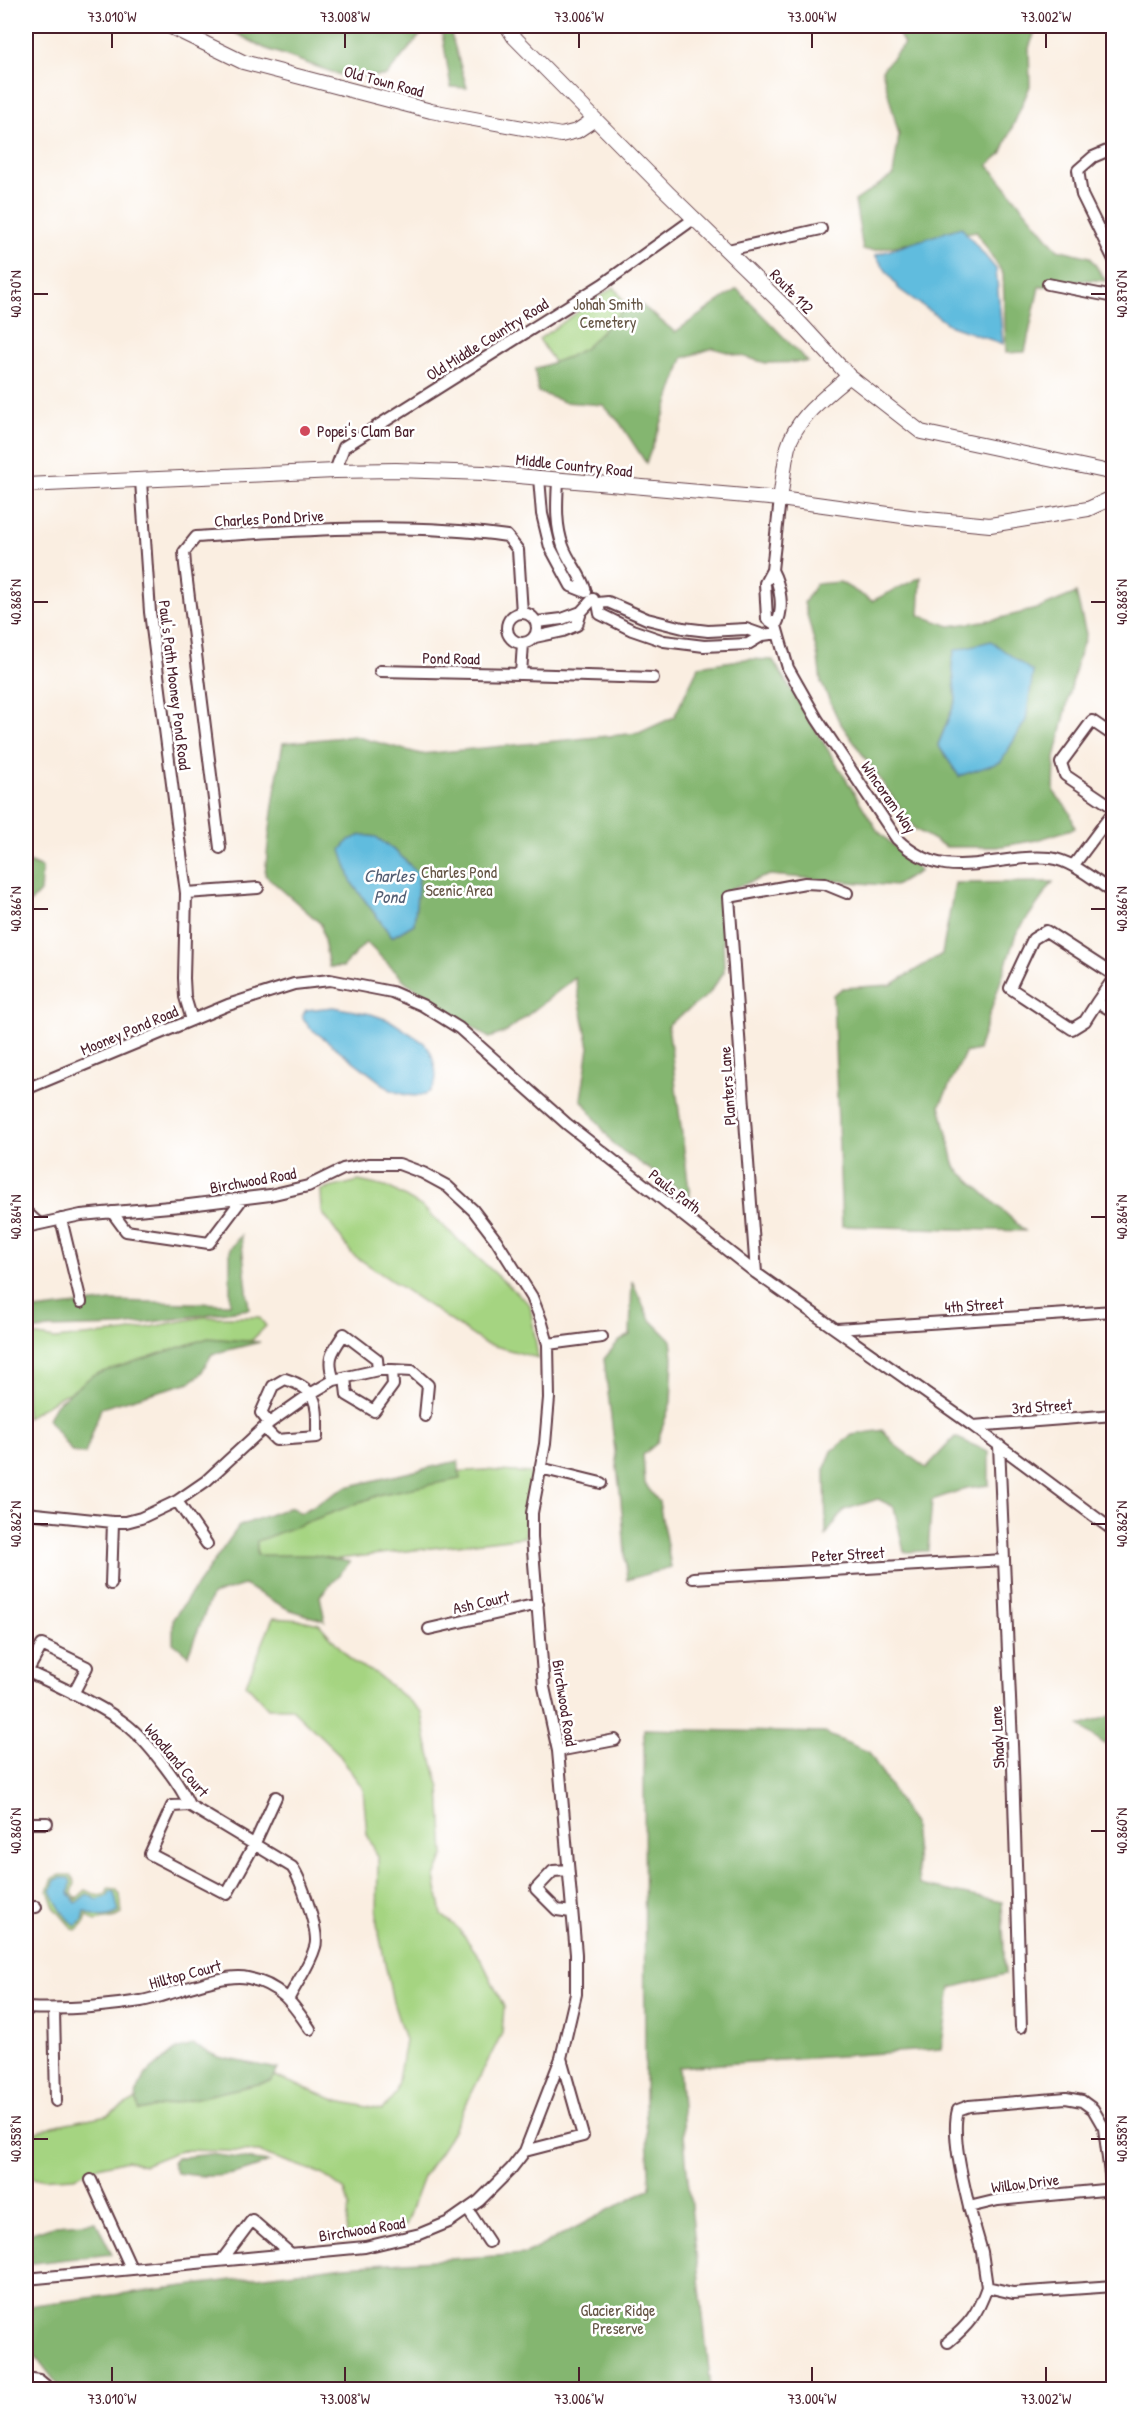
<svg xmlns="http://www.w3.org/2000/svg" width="1139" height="2415" font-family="'Patrick Hand',sans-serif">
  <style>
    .green { fill: #a5d481; stroke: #787a56; stroke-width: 1.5 }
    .forest { fill: #84b66f; stroke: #676a4d; stroke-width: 1.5; fill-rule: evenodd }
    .water { fill: #61bcde; stroke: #566e84; stroke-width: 1.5 }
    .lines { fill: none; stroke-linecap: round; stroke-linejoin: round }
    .minor-casing { stroke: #643e46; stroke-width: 14 }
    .major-casing { stroke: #643e46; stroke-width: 16 }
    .minor { stroke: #fff; stroke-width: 10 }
    .major { stroke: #fff; stroke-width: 14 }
    .ticks { fill: none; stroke: #4a1f2b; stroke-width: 2 }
    .poi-dot { fill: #d1495b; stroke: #fff; stroke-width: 2 }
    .labels { text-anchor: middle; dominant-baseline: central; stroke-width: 5; stroke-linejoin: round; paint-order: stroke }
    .street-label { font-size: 16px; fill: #4a1f2b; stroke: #fff }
    .park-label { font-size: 16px; fill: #655545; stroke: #fff }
    .poi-label { font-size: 16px; fill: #4a1f2b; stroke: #fff; text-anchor: start }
    .water-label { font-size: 18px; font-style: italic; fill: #535e73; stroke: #fff }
    .neatline { fill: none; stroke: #4a1f2b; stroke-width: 2 }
    .ticks-label { font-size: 15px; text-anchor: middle; fill: #4a1f2b }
  </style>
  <rect width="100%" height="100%" fill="#fff"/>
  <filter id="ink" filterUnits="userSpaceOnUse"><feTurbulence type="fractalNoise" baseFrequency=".0167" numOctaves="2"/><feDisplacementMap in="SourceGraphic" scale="12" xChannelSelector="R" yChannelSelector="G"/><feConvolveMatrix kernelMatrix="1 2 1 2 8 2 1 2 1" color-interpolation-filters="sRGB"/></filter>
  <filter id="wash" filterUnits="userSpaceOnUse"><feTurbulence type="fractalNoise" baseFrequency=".008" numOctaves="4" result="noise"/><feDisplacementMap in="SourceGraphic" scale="24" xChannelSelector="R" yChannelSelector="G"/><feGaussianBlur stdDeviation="1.35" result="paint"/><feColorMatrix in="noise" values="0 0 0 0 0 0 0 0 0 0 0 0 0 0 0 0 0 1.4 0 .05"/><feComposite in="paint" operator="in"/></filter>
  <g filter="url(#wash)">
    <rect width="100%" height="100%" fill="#faeee1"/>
    <path class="green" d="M614,287L634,316L558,368L539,339Z
      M359,1181L390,1188L421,1206L530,1305L538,1358L484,1343L352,1254L322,1212L321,1190Z
      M203,1317H259L266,1326L252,1340L186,1354L63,1395L26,1418V1334L55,1339L125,1332Z
      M485,1470L532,1473L525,1537L270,1567L249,1565L246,1540L431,1473Z
      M273,1618L301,1620L319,1624L354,1663L375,1673L422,1712L427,1743L440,1788L444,1855L435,1877L442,1915L458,1928L481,1959L504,2007L502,2033L449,2138L423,2177L405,2226L346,2236L349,2206L345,2191L322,2174L259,2152L181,2150L144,2165L127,2160L98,2167L74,2177L36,2179L29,2176L26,2161V2136L52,2126L107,2115L184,2074L267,2073L338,2101L382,2110L396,2093L405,2040L393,2002L377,1924L378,1857L367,1834L363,1789L338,1753L291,1708H268L246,1684Z
      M61,1875H71L75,1883L72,1893L76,1899L86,1890L99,1896L106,1894L108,1888L116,1889L120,1895L122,1914C112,1920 105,1918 95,1921L87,1915L85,1922L77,1930L73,1929L54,1907L48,1891L53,1878Z"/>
    <path class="forest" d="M222,26H428L386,76H343L264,48Z
      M438,26H462L451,34L467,88L451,87L441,27Z
      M894,26H1037L1029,48L1030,86L1001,154L988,165L1057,249L1090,257L1106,281L1088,280L1039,287L1025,352L1006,353L1003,274L976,231L874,250H863L855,201L893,175L899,135L882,70L904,44Z
      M737,289L808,362L766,363L713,348L683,358L661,424L646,463L620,423L603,405L564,402L538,392L535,369L568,357L585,348L634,299L675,332Z
      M921,577L919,615L950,626L997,619L1040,608L1076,593L1086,634L1077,662L1055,758L1054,792L1070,812L1075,828L1037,840L997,847H946L915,829L839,721L821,682L818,657L804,603L816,584L840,582L872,601ZM956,700L959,776L938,745Z
      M746,659L773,660L877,830L920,871L895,886L770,875L732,888L722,899L724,972L708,995L668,1025L690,1197L614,1145L581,1099L589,1047L575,978L506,1032L489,1038L406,982L366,942L343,967H329L321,924L265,875C269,830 275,787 283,743L354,736L421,754L639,733L674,717L699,666ZM362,835L376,837L399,854L419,875L414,924L392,937L352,883Z
      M26,861L42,868L40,892L26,907Z
      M1053,882L1016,934L978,1050L965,1053L940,1105L955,1167L1025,1231L842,1226L833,995L843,988L891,985L942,954L955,883Z
      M241,1235L249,1309L122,1326L49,1328L26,1332V1311L111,1301L230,1304V1249Z
      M632,1281L649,1318L671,1340L673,1357L671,1402L657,1443L643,1455L645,1484L659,1502L671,1567L627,1580L621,1501L604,1359L618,1342L630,1335Z
      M208,1338L260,1342L212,1354L200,1375L190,1382L101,1408L85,1454L72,1452L48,1419L55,1405L93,1375Z
      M883,1430L895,1445L926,1468L955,1437L989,1452V1485L967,1488L932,1500L928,1551L904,1552L894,1507L878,1499L844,1510L826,1535L825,1468L832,1451L852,1435Z
      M458,1461L460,1479L382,1494L257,1541V1555H314L350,1562L320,1596L325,1621L288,1609L244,1585L212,1595L188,1655L173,1643V1619L239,1526L290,1507L301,1513L346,1487Z
      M1113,1715V1750L1080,1726Z
      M644,1729L824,1733L869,1752L913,1824L919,1885L1002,1902L1005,1974L951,1988L941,2049L679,2067L686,2160L711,2389H61L27,2345L26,2306L345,2266L526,2254L650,2188L645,2100Z
      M193,2045L218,2057L278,2069L271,2081L139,2111L136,2095L144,2076L175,2050Z
      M210,2154L269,2162C233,2177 215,2179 177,2173L172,2163L176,2158Z
      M96,2222L112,2254L26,2264V2235L56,2225Z"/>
    <path class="water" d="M961,227L996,269L1003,344L951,326L899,289L875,255Z
      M991,641L1033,672L1026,720L1001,762L959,776L938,745L956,700L952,662L955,650Z
      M362,835L376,837L399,854L419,875L414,924L392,937L352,883L341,850L349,840Z
      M333,1007L371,1014L391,1021L423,1042C430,1048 432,1055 434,1063C443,1098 418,1101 391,1090L309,1027L302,1016L306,1010Z
      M61,1878H69L71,1883L69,1893L76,1903L87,1894L98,1900L108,1896L110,1891L114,1892L119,1912C106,1919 97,1918 85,1911L83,1920L76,1926C65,1919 56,1902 51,1891L55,1880Z"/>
  </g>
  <g filter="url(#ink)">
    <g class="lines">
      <g class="minor-casing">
        <path id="minor" d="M1114,148L1093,157L1078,170L1082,195L1114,260
          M728,250L821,229
          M1048,284L1114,297
          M335,471L344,447L603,284L695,218
          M539,478L542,514L550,547L571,586L586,592C582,575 569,563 563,546C555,524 557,502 558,480
          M141,481L150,612L186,893L184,978L185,997L192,1020
          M772,570C780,585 785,609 776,625L767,619L765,583L772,570L780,499
          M507 628a15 15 0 1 1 30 0a15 15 0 1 1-30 0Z
          M537,622L562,619L581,612
          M778,633L788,668L817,719L897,839C946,887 992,853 1050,858C1073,861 1094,880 1114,893
          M763,635L746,629L708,631L683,628L647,619L608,602L598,603L600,614L632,630L664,641L704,646L748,644L763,635L778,633L776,626
          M535,637L563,631L577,625L581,612L593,599
          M380,671L521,674L523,643
          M521,674L653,678
          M1114,736L1092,721L1061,763L1065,775L1114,808
          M220,848L185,565L184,552L196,537C299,530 405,522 507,536L518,550L522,613
          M1073,866L1114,811
          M186,893L258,888
          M1114,978L1097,1002L1114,1012
          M1097,1002L1085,1021L1072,1029L1010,988L1033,939L1046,931L1114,975
          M26,1089L228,1005L294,984L330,980L392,992L422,1005L459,1028L567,1124L756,1273L973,1426L1114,1531
          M26,1212L39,1224
          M112,1212L126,1231L209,1243L242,1199
          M61,1219L81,1302
          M26,1227L81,1215L181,1206L270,1195L308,1186L343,1169L370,1164H399L423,1173L447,1186L473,1210L496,1240L532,1297L541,1320L548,1344L549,1398L545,1444L532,1513V1538L544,1687L558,1751L576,1954V1994L561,2058L525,2151L511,2169L479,2201L449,2222L420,2234L365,2247L26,2279
          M756,1273L729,897L805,883L825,884L847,893
          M837,1329L1114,1311
          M548,1344L602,1337
          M345,1378L347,1395L374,1411L393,1385L392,1370
          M334,1380C326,1358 332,1352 344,1334L377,1359L378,1370
          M973,1426L1114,1415
          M265,1429L276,1440L317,1437C317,1405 320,1390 285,1379L273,1386L261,1413L269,1423
          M999,1445L1013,1767L1021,2027
          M540,1468L601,1483
          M177,1501L207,1544
          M26,1513L113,1522H126L141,1518L177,1501L206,1481L269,1423L310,1394L334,1380L378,1370H392L412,1371L428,1385L425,1416
          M693,1578L1004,1560
          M111,1584L113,1522
          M429,1629L538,1604
          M26,1671C55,1684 103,1706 127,1725C146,1740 180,1783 189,1805L292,1867C301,1879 320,1933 315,1947C310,1965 297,1982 289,1998
          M27,1672L42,1645L87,1667L73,1694
          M558,1751L615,1740
          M189,1805L172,1806L150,1854L227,1894L254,1845L276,1797
          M26,1823H47
          M568,1870L553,1871L536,1889L557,1910L571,1912
          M26,1908L36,1907
          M26,2008C64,2010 102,2007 141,2001C170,1996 222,1972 248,1978C281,1985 293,2004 310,2029
          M54,2010L56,2101
          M525,2151L583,2136L561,2058
          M91,2180L131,2268
          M1114,2189L998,2200L969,2207L982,2252L987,2287L1013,2293L1114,2286
          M969,2207C963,2182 951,2134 958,2110L969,2106L1066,2098L1082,2101L1093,2109L1104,2128L1112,2189
          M468,2210L489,2242
          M222,2260L252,2220L291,2254
          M948,2342C969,2325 978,2313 987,2287
          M26,2378L39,2380L51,2390"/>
      </g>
      <g class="major-casing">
        <path id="major" d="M169,26L243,62L431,111L561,135L577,131L595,119
          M507,26L514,37L668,193L788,310L849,376L921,432L1114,473
          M26,485L335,471L396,470L484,473L780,499L917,518L990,525L1088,509L1114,497
          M780,499C783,482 784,464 788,447C797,416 826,397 849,376"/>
      </g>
      <use href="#minor" class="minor"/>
      <use href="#major" class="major"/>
    </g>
  </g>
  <path class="ticks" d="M112,33V48M345,33V48M579,33V48M812,33V48M1046,33V48M33,294H48M1091,294H1106M33,602H48M1091,602H1106M33,909H48M1091,909H1106M33,1217H48M1091,1217H1106M33,1524H48M1091,1524H1106M33,1831H48M1091,1831H1106M33,2139H48M1091,2139H1106M112,2367V2382M345,2367V2382M579,2367V2382M812,2367V2382M1046,2367V2382"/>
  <circle class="poi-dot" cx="305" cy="431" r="6"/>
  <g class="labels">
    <g class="street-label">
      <text transform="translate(384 81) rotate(15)">Old Town Road</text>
      <text transform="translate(792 291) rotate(46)">Route 112</text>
      <text transform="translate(487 339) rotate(-32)">Old Middle Country Road</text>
      <text transform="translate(574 465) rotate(6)">Middle Country Road</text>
      <text transform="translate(269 518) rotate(-3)">Charles Pond Drive</text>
      <text transform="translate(451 658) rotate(1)">Pond Road</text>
      <text transform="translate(175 685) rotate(83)">Paul's Path Mooney Pond Road</text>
      <text transform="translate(889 797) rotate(55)">Wincoram Way</text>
      <text transform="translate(129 1030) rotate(-23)">Mooney Pond Road</text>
      <text transform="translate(727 1086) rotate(-94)">Planters Lane</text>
      <text transform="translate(253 1180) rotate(-10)">Birchwood Road</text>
      <text transform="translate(675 1191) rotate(38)">Pauls Path</text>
      <text transform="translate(974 1305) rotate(-4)">4th Street</text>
      <text transform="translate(1042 1406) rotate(-4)">3rd Street</text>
      <text transform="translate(848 1554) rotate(-3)">Peter Street</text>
      <text transform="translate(481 1602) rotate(-13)">Ash Court</text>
      <text transform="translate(565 1703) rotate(81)">Birchwood Road</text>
      <text transform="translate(997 1737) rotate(-93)">Shady Lane</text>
      <text transform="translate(177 1760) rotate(50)">Woodland Court</text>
      <text transform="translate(185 1974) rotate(-15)">Hilltop Court</text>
      <text transform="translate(1025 2183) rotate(-7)">Willow Drive</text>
      <text transform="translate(362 2229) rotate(-9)">Birchwood Road</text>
    </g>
    <g class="park-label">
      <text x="608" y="304">Johah Smith<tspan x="608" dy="18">Cemetery</tspan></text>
      <text x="459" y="872">Charles Pond<tspan x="459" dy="18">Scenic Area</tspan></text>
      <text x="618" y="2310">Glacier Ridge<tspan x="618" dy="18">Preserve</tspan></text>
    </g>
    <g class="poi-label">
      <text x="317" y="431">Popei's Clam Bar</text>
    </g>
    <g class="water-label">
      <text x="389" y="875">Charles<tspan x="389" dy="21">Pond</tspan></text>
    </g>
  </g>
  <rect width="1139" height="2415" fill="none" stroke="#fff" stroke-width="66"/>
  <rect x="33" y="33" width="1073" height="2349" class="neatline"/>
  <g class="ticks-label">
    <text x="112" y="22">73.010°W</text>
    <text x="345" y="22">73.008°W</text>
    <text x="579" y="22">73.006°W</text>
    <text x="812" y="22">73.004°W</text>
    <text x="1046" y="22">73.002°W</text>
    <text transform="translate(16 294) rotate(-90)" y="5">40.870°N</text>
    <text transform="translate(1122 294) rotate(-90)" y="5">40.870°N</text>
    <text transform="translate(16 602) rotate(-90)" y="5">40.868°N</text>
    <text transform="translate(1122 602) rotate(-90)" y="5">40.868°N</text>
    <text transform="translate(16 909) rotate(-90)" y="5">40.866°N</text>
    <text transform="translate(1122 909) rotate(-90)" y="5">40.866°N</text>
    <text transform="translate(16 1217) rotate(-90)" y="5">40.864°N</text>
    <text transform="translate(1122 1217) rotate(-90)" y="5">40.864°N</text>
    <text transform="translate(16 1524) rotate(-90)" y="5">40.862°N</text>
    <text transform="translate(1122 1524) rotate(-90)" y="5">40.862°N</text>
    <text transform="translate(16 1831) rotate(-90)" y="5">40.860°N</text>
    <text transform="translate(1122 1831) rotate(-90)" y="5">40.860°N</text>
    <text transform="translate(16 2139) rotate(-90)" y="5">40.858°N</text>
    <text transform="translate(1122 2139) rotate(-90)" y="5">40.858°N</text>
    <text x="112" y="2404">73.010°W</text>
    <text x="345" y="2404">73.008°W</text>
    <text x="579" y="2404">73.006°W</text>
    <text x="812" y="2404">73.004°W</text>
    <text x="1046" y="2404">73.002°W</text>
  </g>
</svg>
